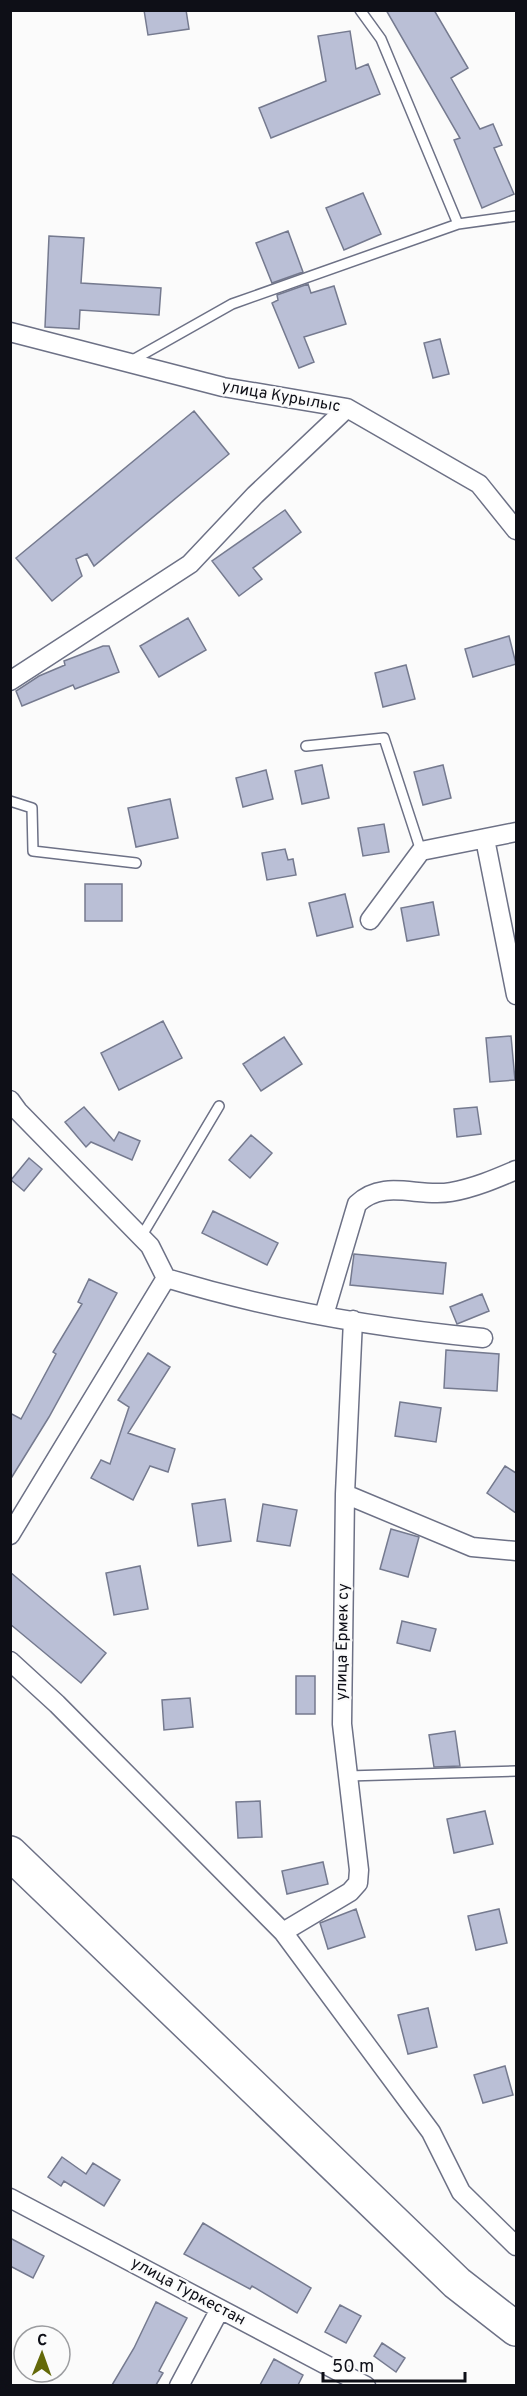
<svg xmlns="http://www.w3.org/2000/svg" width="527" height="2396" font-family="Overpass,sans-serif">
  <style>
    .building { fill: #babfd6; stroke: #757a8f; stroke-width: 1.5 }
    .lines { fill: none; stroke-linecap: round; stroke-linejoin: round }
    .lane-casing { stroke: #6d7186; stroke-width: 12 }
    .street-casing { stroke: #6d7186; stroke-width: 21 }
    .highway-casing { stroke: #6d7186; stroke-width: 36 }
    .lane { stroke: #fff; stroke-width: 9 }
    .street { stroke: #fff; stroke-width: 18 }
    .highway { stroke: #fff; stroke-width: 33 }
    .labels { text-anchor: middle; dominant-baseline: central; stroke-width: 4.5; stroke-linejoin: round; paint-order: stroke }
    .street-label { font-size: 16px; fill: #0e0f17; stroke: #fbfbfb }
  </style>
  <rect width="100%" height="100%" fill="#fbfbfb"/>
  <path class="building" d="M144,10H186L189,29L148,35Z
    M386,10H434L468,68L451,78L480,129L493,124L502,145L494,148L514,194L482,208L454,140L460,138Z
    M350,31L356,69L368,64L380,94L271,138L259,108L326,81L318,36Z
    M363,193L381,234L344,250L326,208Z
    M288,231L303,272L272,283L256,243Z
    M49,236L84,238L81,283L161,288L159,315L80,310L79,329L45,327Z
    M308,284L311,293L334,286L346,324L304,337L314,362L299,368L272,303L278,300L277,295Z
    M440,339L449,374L433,378L424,343Z
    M194,411L229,454L94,566L87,554L76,559L82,576L52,601L16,558Z
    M285,510L301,532L253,568L262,579L239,596L212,561Z
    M188,618L206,650L159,677L140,646Z
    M509,636L516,664L473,677L465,649Z
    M103,646H109L119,672L75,689L73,685L22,706L16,691L39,676L65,665L64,661Z
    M406,665L415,699L383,707L375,673Z
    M322,765L329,798L302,804L295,771Z
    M443,765L451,798L423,805L414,772Z
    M266,770L273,799L243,807L236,778Z
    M170,799L178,838L136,847L128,808Z
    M384,824L389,852L363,856L358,828Z
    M285,849L288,860L293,859L296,875L267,880L262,853Z
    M85,884H122V921H85Z
    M345,894L353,927L317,936L309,903Z
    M433,902L439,935L407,941L401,908Z
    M163,1021L182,1058L119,1090L101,1053Z
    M511,1036L515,1080L490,1082L486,1038Z
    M284,1037L302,1064L261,1091L243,1064Z
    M84,1107L114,1141L119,1132L140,1141L132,1160L91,1142L86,1147L65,1122Z
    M477,1107L481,1134L457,1137L454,1109Z
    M251,1135L272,1153L250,1178L229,1160Z
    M29,1158L42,1169L24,1191L11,1180Z
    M213,1211L278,1243L267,1265L202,1233Z
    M354,1254L446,1263L443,1294L350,1285Z
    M89,1279L117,1293L49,1417L10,1480V1413L21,1419L56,1354L53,1352L82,1304L78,1302Z
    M482,1294L489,1311L457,1324L450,1307Z
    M446,1350L499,1354L497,1391L444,1388Z
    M148,1353L170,1367L128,1433L175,1449L168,1472L150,1466L133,1500L91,1478L101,1460L110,1464L129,1407L118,1400Z
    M400,1402L441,1408L436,1442L395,1436Z
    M505,1466L516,1473V1513L487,1493Z
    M225,1499L231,1541L198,1546L192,1504Z
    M263,1504L297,1510L290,1546L257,1541Z
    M391,1529L419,1537L408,1577L380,1569Z
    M140,1566L148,1609L114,1615L106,1573Z
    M10,1572L106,1653L81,1683L10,1624Z
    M402,1621L436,1629L430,1651L397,1643Z
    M296,1676H315V1714H296Z
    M190,1698L193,1727L164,1730L162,1700Z
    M455,1731L460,1766L434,1767L429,1735Z
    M260,1801L262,1837L238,1838L236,1802Z
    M485,1811L493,1844L454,1853L447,1819Z
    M323,1862L328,1884L287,1894L282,1871Z
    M356,1909L365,1937L328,1949L320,1923Z
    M499,1909L507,1943L476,1950L468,1916Z
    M428,2008L437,2047L408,2054L398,2015Z
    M505,2066L513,2095L483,2103L474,2075Z
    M62,2157L86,2174L93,2163L120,2180L104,2206L64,2181L61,2186L48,2177Z
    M203,2223L311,2288L297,2313L252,2286L250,2289L184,2254Z
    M10,2238L44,2256L33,2278L10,2266Z
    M156,2302L187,2318L159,2371L163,2373L156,2385H112L134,2348Z
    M340,2305L361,2316L346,2343L325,2332Z
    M382,2343L405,2358L396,2372L374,2356Z
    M274,2359L303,2375L298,2385H260Z"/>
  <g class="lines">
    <g class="lane-casing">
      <path id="lane" d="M360,10L381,39L458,224
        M131,361L232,304L458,224L516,216
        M306,746L384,738L421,851
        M10,801L32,808L33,851L136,863
        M141,1237L219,1106
        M348,1776L516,1771"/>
    </g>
    <g class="street-casing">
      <path id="street" d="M10,332L223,387L347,408L479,484L516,530
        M10,681L190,564L255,495L347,408
        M485,839L516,995
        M370,920L421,851L516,832
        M10,1100L18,1111L150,1246L166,1278
        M324,1315L357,1204C384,1178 418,1198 451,1192C474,1188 495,1179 516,1170
        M345,1494L353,1320
        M10,1535L166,1278C268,1309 376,1328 483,1338
        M10,1661L57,1704L283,1932L431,2132L461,2192L516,2246
        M283,1932L350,1892L358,1883L359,1870L342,1724L345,1494L472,1547L516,1551
        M10,2198L366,2386
        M179,2386L220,2309"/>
    </g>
    <g class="highway-casing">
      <path id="highway" d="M10,1853L457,2283L516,2329"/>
    </g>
    <use href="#lane" class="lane"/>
    <use href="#street" class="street"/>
    <use href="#highway" class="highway"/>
  </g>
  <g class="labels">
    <g class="street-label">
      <text transform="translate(281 397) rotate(10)">улица Курылыс</text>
      <text transform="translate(343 1642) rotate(-89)">улица Ермек су</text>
      <text transform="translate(188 2292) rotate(28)">улица Туркестан</text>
    </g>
  </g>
  <rect width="527" height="2396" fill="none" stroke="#0e0f17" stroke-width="24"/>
  <g transform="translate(42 2354) rotate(1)"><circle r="28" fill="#fbfbfb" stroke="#9c9da0" stroke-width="1.5"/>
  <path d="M0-4.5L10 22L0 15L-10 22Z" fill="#646909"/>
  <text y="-9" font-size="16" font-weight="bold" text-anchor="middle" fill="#0e0f17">С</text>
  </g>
  <path d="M323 2372v9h142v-9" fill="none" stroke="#0e0f17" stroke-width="3"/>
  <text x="332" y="2372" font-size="18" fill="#0e0f17" stroke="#fbfbfb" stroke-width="4.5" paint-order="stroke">50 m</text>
</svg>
